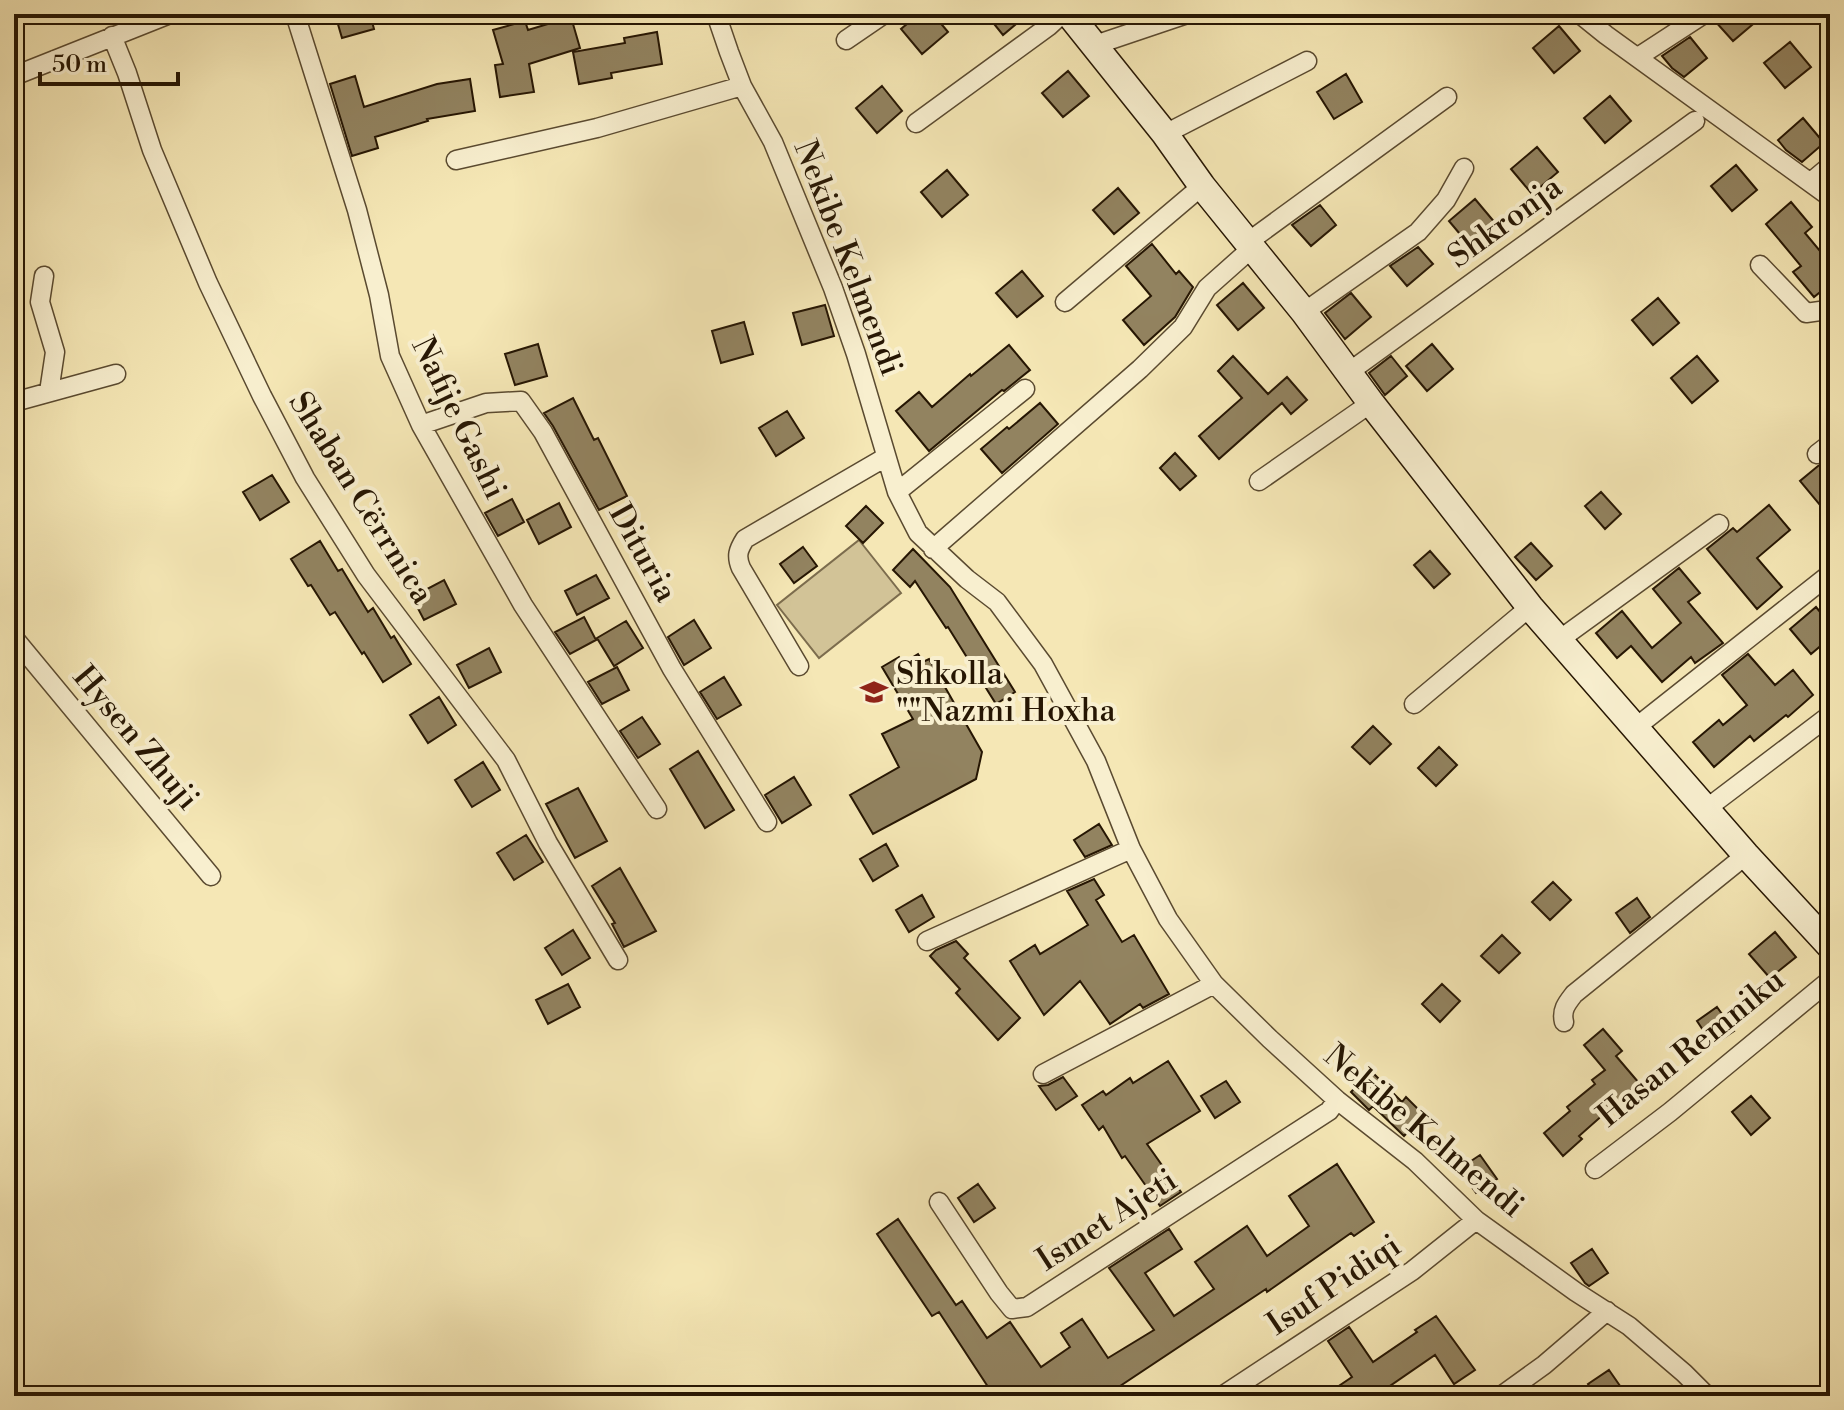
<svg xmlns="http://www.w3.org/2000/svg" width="1844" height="1410" font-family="'Libre Bodoni',serif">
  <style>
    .green { fill: #d2c397; stroke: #7c6c4d; stroke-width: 2 }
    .building { fill: #928360; stroke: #261603; stroke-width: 2 }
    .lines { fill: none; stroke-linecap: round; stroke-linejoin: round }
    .street-casing { stroke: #5a4a30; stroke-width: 21 }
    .secondary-casing { stroke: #261603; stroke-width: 29 }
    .street { stroke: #f8efcf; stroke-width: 18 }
    .secondary { stroke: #f8efcf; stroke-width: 26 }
    .labels { text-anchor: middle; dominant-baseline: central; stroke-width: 8; stroke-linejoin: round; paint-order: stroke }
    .street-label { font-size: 32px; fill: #261603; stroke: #f8efcf }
    .poi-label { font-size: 32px; fill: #261603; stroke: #f8efcf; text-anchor: start }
  </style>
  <rect width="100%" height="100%" fill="#f5e7b5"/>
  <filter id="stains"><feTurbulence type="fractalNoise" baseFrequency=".0025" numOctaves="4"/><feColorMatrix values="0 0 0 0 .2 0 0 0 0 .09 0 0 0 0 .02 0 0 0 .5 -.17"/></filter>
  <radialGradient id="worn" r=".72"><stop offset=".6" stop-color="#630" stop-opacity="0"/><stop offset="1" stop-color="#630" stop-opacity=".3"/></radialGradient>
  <path class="green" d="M859,540L901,593L819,658L777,605Z"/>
  <path class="building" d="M335,14H370L374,29L342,38Z
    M919,14H933L948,32L922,54L901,29Z
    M986,14H1028L1003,35Z
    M1716,14H1765L1733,41L1714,20Z
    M571,17L580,48L529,64L534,92L500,97L495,65L503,64L493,30L525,21L528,30Z
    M1559,26L1580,51L1554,73L1533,48Z
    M657,32L662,64L611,73L612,78L579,84L573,52L625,43L624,38Z
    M1690,37L1707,58L1684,77L1672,68L1662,56Z
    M1790,42L1811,67L1785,88L1764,63Z
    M1068,71L1089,96L1063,117L1042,93Z
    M1346,74L1362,102L1334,119L1317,92Z
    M355,76L364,107L437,84L470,79L475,111L427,119L428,121L375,137L378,148L352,156L330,84Z
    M882,86L902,111L877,133L856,108Z
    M1610,96L1631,121L1605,143L1584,118Z
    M1803,118L1824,143L1802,162L1786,150L1778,140Z
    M1537,147L1558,172L1532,194L1511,169Z
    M1736,165L1757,190L1732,211L1711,186Z
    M947,170L968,195L942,217L921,192Z
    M1118,188L1139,213L1114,234L1093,210Z
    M1475,199L1496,224L1470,246L1449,221Z
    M1791,202L1812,227L1805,233L1830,263V284L1814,297L1793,272L1801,266L1766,224Z
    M1320,205L1336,225L1311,246L1292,225Z
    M1152,244L1176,274L1179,271L1193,287L1175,317L1144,345L1123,320L1151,296L1126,266Z
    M1418,247L1433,264L1407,286L1390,266Z
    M1022,271L1043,296L1017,317L996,293Z
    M1243,283L1264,308L1238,330L1217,305Z
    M1351,293L1371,317L1345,339L1325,313Z
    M1658,298L1679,323L1653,345L1632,320Z
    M825,305L834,336L802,345L793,313Z
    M744,322L753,354L721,363L712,331Z
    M538,344L547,376L515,385L505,354Z
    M1432,344L1453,369L1427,391L1406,366Z
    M1009,345L1030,370L1004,391L1002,390L929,451L896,411L919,392L932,407L970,374L971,376Z
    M1233,356L1268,394L1287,377L1307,400L1291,414L1282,403L1219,459L1199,436L1242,398L1218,371Z
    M1391,356L1407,376L1385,395L1369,373Z
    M1697,356L1718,381L1692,403L1671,378Z
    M573,398L594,440L598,438L627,496L599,510L553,426L544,413Z
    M1040,403L1058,424L1002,473L981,449L1007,427L1009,429Z
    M787,411L804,438L776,456L759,428Z
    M1175,453L1196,476L1180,490L1160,468Z
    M1830,459V517L1800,481L1818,466Z
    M272,475L289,502L260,520L243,492Z
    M1601,492L1621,514L1605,529L1585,506Z
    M512,499L524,522L498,536L485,513Z
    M559,503L571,527L539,544L527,520Z
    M1769,505L1790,530L1757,558L1782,587L1757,609L1707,549L1733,528L1737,532Z
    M866,506L883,523L863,543L846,526Z
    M320,541L338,571L342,569L368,612L373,608L391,638L394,636L411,664L383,682L364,652L362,654L335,612L330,615L311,585L308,586L291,559Z
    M1531,543L1552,566L1536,580L1515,557Z
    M803,547L817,566L794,583L780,564Z
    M913,549L950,587L1015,692L996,704L948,627L946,628L915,581L910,587L893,570Z
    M1430,551L1450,574L1434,588L1414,565Z
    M1679,568L1700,593L1688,602L1723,643L1695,663L1691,657L1662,682L1631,646L1617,658L1596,633L1622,611L1652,648L1681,623L1653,589Z
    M596,575L609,598L577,615L565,591Z
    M444,580L456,604L424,620L412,597Z
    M1816,607L1830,624V638L1811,654L1790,629Z
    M584,617L596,640L570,654L555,632Z
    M694,620L711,648L684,665L668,637Z
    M626,621L643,648L614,666L597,638Z
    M489,648L501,672L469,688L457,665Z
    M918,654L923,662L929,659L982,752L976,779L873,834L850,795L899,767L882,734L913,719L882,667L899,657L903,663Z
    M1748,654L1775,685L1793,670L1813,695L1788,717L1786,715L1754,741L1750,736L1714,767L1693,742L1719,720L1723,725L1747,705L1722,675Z
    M617,667L629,690L602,704L588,682Z
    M724,677L741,705L717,719L700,692Z
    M439,697L456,725L428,743L410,715Z
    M642,717L660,744L638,758L620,731Z
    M1373,726L1391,744L1370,764L1352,747Z
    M1439,747L1457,765L1436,786L1418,768Z
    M698,751L734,810L705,828L670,769Z
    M483,762L500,790L472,807L455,780Z
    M794,777L811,805L782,823L765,795Z
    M578,788L607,841L575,858L546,804Z
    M1099,824L1112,845L1085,857L1074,840Z
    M526,835L543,862L514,880L497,853Z
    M886,844L898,866L873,881L860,859Z
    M620,868L656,931L624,947L612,924L615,923L592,886Z
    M1094,879L1104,895L1096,900L1122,942L1134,935L1169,994L1143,1008L1140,1004L1110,1024L1080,981L1044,1015L1010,961L1035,945L1040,954L1088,925L1067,891Z
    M1553,882L1571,900L1550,920L1532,902Z
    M922,895L934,917L909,932L896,910Z
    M1637,898L1650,917L1630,933L1616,913Z
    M573,930L590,958L562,975L545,948Z
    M1775,932L1796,957L1770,978L1749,954Z
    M1502,935L1520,953L1499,973L1481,956Z
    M956,941L968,954L964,958L1020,1018L998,1040L956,993L960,989L930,956L936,950Z
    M568,984L580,1007L548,1024L536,1000Z
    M1442,984L1460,1001L1440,1022L1422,1004Z
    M1717,1007L1734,1031L1713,1045L1697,1021Z
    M1603,1029L1622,1051L1616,1056L1639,1083L1579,1136L1582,1139L1563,1156L1544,1133L1570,1111L1567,1107L1595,1084L1592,1080L1605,1070L1584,1045Z
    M1168,1061L1200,1111L1147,1144L1181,1192L1160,1206L1125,1156L1122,1158L1103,1126L1099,1130L1082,1105L1103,1091L1106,1095L1130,1078L1133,1083Z
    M1371,1071L1402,1102L1406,1097L1424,1115L1404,1136L1373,1106L1369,1110L1351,1092Z
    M1063,1077L1077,1096L1056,1110L1039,1086L1048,1085Z
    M1226,1081L1240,1102L1215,1118L1201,1096Z
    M1751,1096L1770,1118L1751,1135L1732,1112Z
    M1480,1155L1497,1179L1476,1193L1459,1169Z
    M1337,1164L1374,1222L1354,1236L1351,1233L1267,1292L1266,1289L1105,1396H994L939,1312L932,1316L877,1234L898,1219L956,1305L962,1301L987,1338L1010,1322L1041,1367L1070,1347L1061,1333L1082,1319L1108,1358L1154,1330L1109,1268L1169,1229L1182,1249L1145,1273L1174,1316L1214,1289L1195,1262L1247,1226L1267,1256L1309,1226L1289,1196Z
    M978,1184L995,1208L974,1222L958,1198Z
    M1592,1249L1608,1273L1589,1286L1585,1283L1571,1263Z
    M1436,1316L1475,1370L1454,1384L1435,1355L1390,1386L1392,1388L1381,1396H1324L1352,1377L1328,1341L1349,1327L1373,1362L1417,1332L1415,1330Z
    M1609,1370L1627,1396H1596L1588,1384Z"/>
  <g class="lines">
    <g class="street-casing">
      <path id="street" d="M295,14L357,210L379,295L390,356L421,425L523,605L657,809
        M716,14L729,52L742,86L773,142L833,288L856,354L897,492L918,533L967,579L997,602L1043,664L1096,761L1131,849L1168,919L1214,984L1270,1039L1337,1100L1415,1161L1476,1220L1576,1292L1629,1326L1684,1373L1707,1396
        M1580,14L1606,35L1830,197
        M112,36L127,73L152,150L208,283L262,396L305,478L366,575L506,760L548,843L618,960
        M846,40L884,14
        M1095,45L1187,14
        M1638,57L1704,14
        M14,76L170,14
        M916,123L1049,26L1062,14
        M1165,134L1307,61
        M456,160L597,128L742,86
        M1811,182L1830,166
        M1248,242L1447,97
        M1760,265L1806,313L1827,310L1830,307
        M44,276L40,302L55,352L49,392
        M1065,302L1202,186
        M1304,312L1418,232L1446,200L1464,168
        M1349,372L1695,121
        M14,402L116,374
        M421,425L486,403L521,401L543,432L672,669L767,822
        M1817,454L1830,444
        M1259,481L1371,403
        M897,492L1025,389
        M933,549L1140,369L1183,327L1207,288L1252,248
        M14,638L211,876
        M1559,640L1719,524
        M799,666L741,568C736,556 738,550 745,539L886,457
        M1414,704L1530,607
        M1635,728L1830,574
        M1706,809L1830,715
        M927,941L1131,849
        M1564,1022C1561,1010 1567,1003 1574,994L1746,855
        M1043,1074L1214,984
        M1595,1169L1670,1112L1830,980
        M939,1202L999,1293L1012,1309L1027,1307L1329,1111L1337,1100
        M1222,1396L1412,1271L1476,1220
        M1501,1396L1544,1365L1607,1311"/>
    </g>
    <g class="secondary-casing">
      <path id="secondary" d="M1069,14L1165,134L1202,186L1304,312L1371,403L1530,607L1746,855L1830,946"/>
    </g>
    <use href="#street" class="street"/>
    <use href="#secondary" class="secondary"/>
  </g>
  <defs>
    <g id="school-bare" transform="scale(2.16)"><path d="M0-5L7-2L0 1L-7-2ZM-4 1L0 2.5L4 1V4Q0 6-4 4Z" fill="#8f2418" stroke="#f8efcf" stroke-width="2.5" paint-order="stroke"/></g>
  </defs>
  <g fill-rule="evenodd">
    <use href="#school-bare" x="874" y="692"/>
  </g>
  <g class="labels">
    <g class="street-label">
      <text transform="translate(1505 222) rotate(-36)">Shkronja</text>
      <text transform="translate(848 258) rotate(69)">Nekibe Kelmendi</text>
      <text transform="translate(459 418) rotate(64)">Nafije Gashi</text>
      <text transform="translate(361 498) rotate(58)">Shaban Cërrnica</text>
      <text transform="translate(643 553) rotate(61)">Dituria</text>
      <text transform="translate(136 738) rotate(50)">Hysen Zhuji</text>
      <text transform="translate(1691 1048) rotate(-39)">Hasan Remniku</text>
      <text transform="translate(1424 1131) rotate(40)">Nekibe Kelmendi</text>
      <text transform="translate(1107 1220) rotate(-33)">Ismet Ajeti</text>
      <text transform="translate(1334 1285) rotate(-34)">Isuf Pidiqi</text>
    </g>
    <g class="poi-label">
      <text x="896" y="674">Shkolla<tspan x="896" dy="37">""Nazmi Hoxha</tspan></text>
    </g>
  </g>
  <rect width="1844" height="1410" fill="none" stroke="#f5e7b5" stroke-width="48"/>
  <rect x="16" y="16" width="1812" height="1378" fill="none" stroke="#261603" stroke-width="4"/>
  <rect x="24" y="24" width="1796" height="1362" fill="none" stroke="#261603" stroke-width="2"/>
  <path d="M40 72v12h138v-12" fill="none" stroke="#261603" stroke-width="4"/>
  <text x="52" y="72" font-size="24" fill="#261603" stroke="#f8efcf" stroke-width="6" paint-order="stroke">50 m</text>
  <rect width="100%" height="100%" filter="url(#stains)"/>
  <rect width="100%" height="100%" fill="url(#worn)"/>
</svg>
